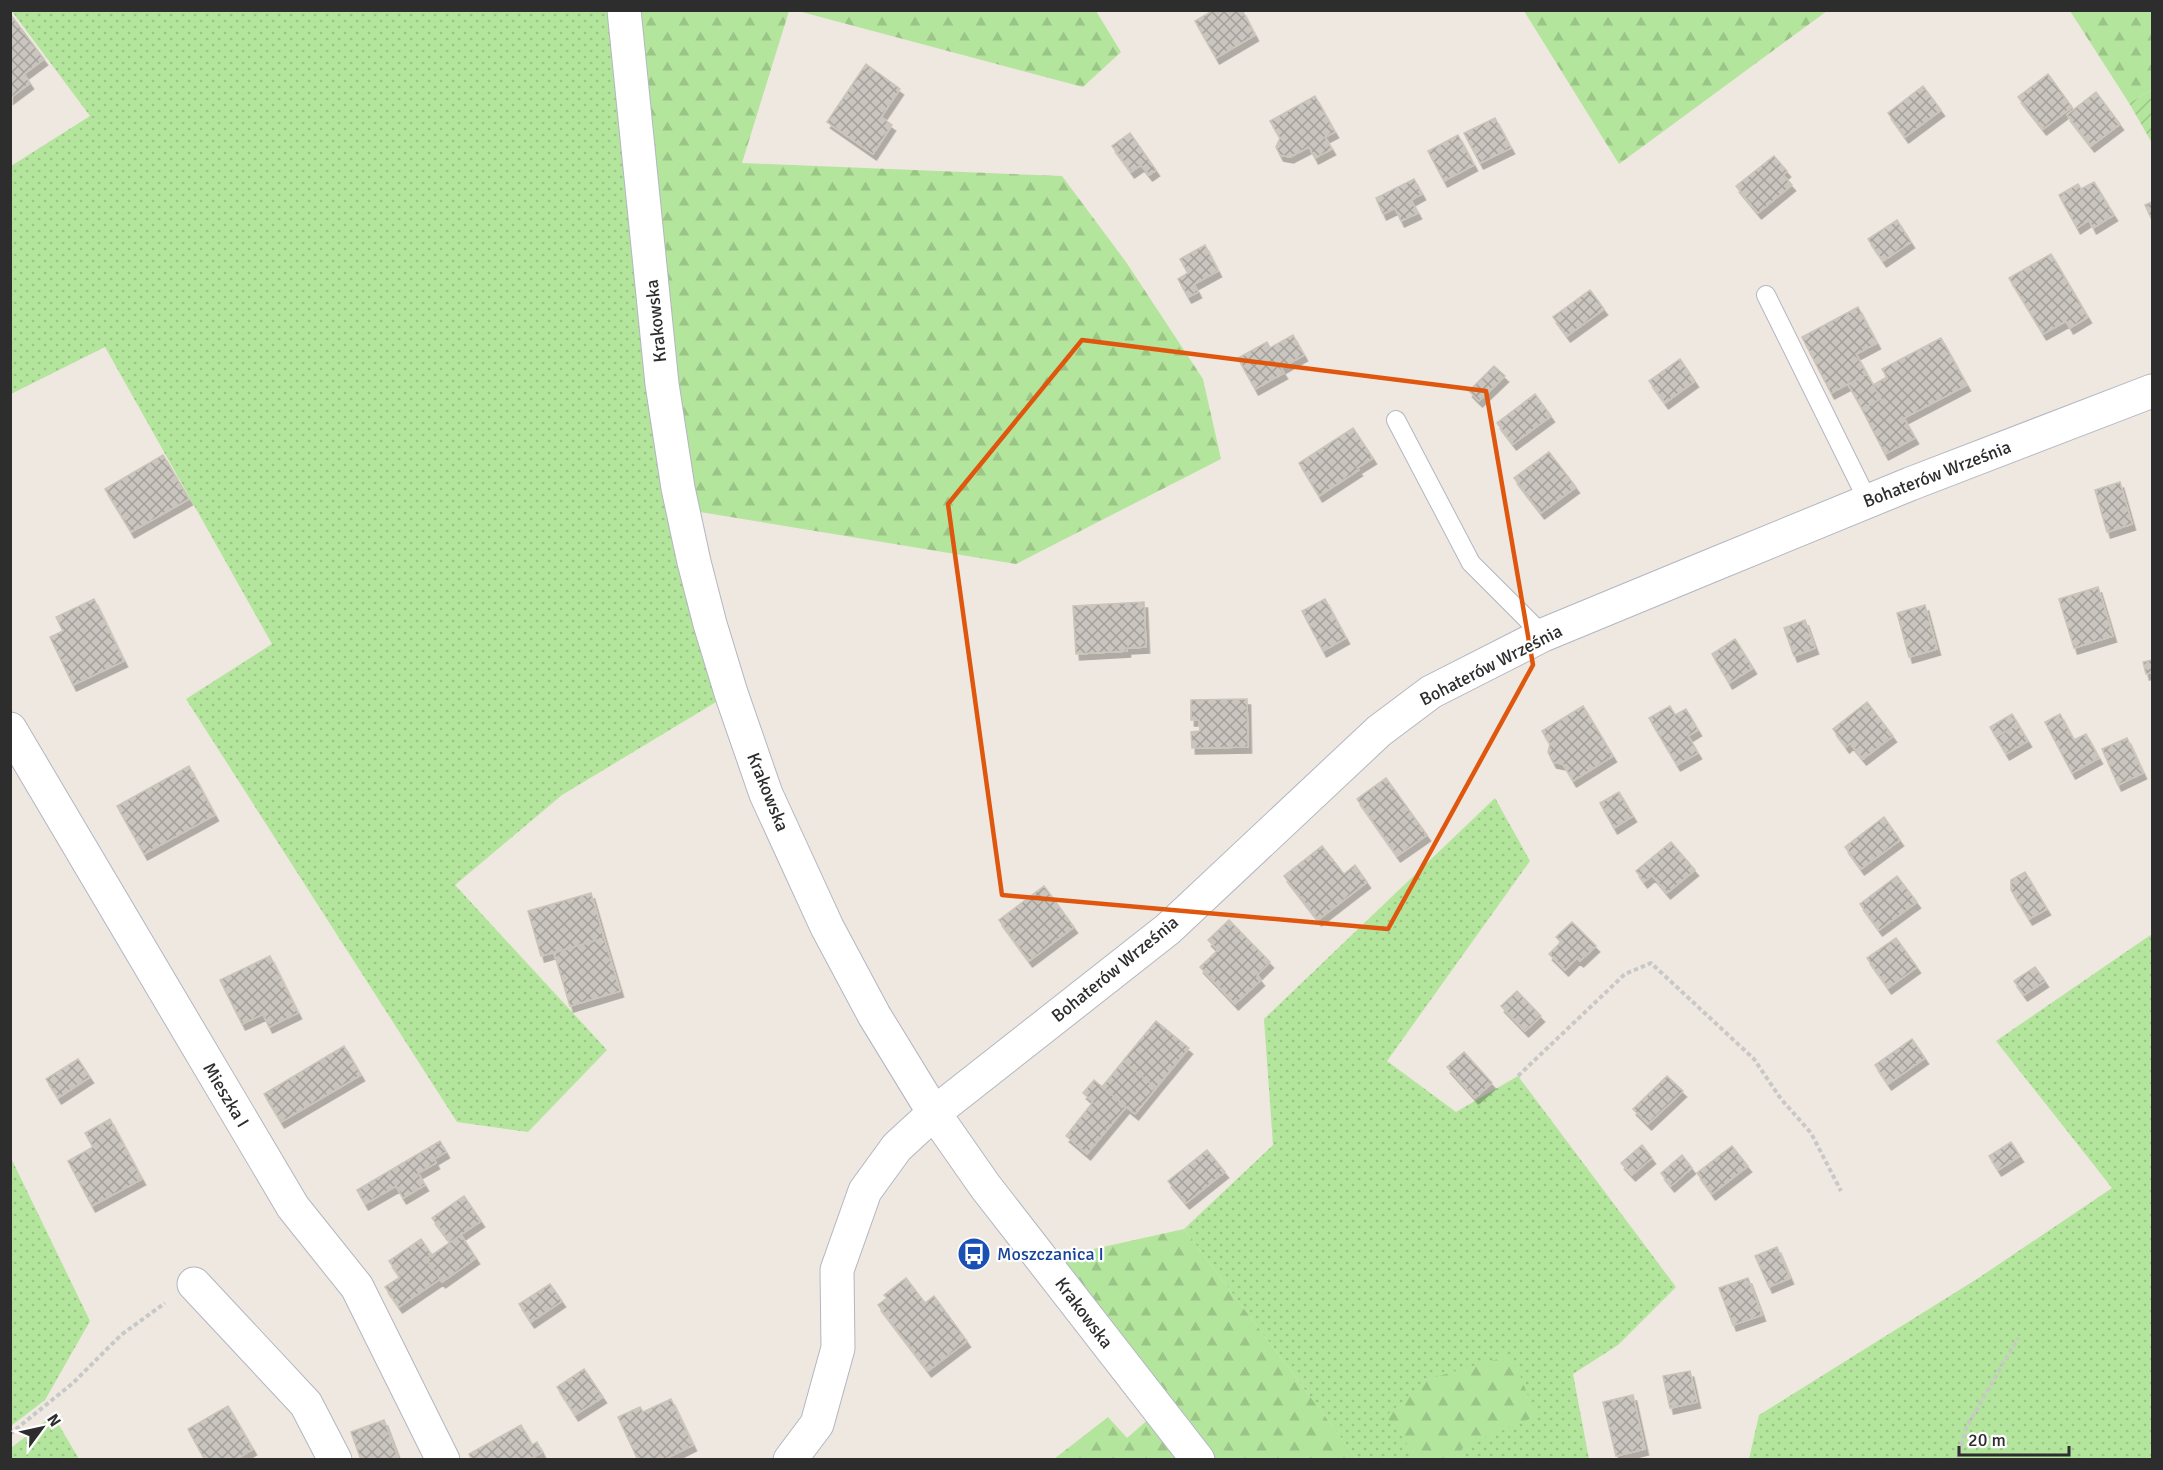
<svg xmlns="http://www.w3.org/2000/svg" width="2163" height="1470" font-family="Signika,sans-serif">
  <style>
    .grass { fill: url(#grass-dots) }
    .forest { fill: url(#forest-firs) }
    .garden { fill: url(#garden-furrows) }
    .building { fill: url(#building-cross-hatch); stroke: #cac4b9; stroke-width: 1.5; filter: url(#shadow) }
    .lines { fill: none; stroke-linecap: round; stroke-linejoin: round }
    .lane-casing { stroke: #b3b6c1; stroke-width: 20 }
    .street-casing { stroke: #b3b6c1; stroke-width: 35 }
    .secondary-casing { stroke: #b3b6c1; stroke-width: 35 }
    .path { stroke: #c8c8c8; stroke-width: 4; stroke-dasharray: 4.5 3; stroke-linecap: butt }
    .lane { stroke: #fff; stroke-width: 18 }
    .street { stroke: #fff; stroke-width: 33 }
    .secondary { stroke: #fff; stroke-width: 33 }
    .marked { fill: none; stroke: #df570e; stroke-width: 4.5; stroke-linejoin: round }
    .labels { text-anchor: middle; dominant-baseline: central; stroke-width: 4.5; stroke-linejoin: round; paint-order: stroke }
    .street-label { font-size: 18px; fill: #2d2d2d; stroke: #fff }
    .transit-label { font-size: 18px; fill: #164399; stroke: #fff; text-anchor: start }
  </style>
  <defs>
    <pattern id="grass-dots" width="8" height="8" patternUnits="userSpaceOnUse" patternTransform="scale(1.5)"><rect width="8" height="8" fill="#b4e59c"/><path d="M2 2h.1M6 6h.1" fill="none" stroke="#9bc587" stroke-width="1.8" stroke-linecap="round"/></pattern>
    <pattern id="forest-firs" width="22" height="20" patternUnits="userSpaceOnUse" patternTransform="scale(1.5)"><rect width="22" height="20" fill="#b4e59c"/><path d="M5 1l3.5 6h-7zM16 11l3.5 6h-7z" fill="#9bc587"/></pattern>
    <pattern id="garden-furrows" width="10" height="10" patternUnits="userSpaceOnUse" patternTransform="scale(1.5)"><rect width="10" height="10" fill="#b4e59c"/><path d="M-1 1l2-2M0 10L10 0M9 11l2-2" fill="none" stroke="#9bc587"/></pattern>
    <pattern id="building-cross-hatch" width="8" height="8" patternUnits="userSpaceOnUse" patternTransform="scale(1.5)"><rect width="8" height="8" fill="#cac5bf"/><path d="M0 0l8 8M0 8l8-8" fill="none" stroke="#a4a09c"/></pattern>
    <filter id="shadow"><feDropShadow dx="3.5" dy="6" stdDeviation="0" flood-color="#0004"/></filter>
  </defs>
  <rect width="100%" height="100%" fill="#efe8e0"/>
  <path class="grass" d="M11,10L624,11L662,384L731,693L562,795L455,885L607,1050L528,1132L457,1122L186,699L272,644L105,347L11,394V166L90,116Z
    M1495,798L1530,861L1387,1061L1456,1112L1518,1076L1676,1287L1618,1345L1573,1374L1589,1459H1464L1459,1450L1387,1416L1419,1459H1357L1184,1229L1273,1145L1264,1019Z
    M2152,934V1459H1749L1759,1415L1980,1277L2112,1188L1996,1041Z
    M11,1158L90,1321L45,1400L11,1426Z
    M53,1415L79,1459H11V1448Z"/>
  <path class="forest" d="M624,11H789L742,163L1062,176L1126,262L1203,379L1221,459L1016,564L682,509Z
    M798,11H1096L1121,52L1083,87Z
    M1524,11H1827L1619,164Z
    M2070,11H2152V90L2129,103Z
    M1184,1229L1357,1459H1054L1108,1417L1127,1438L1159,1410L1044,1260Z
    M1512,1355L1536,1416L1460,1449L1464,1459H1419L1386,1416L1428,1379Z"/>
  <path class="garden" d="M2152,90V143L2129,103Z"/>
  <path class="building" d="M1214,10H1242L1255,35L1216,58L1195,21Z
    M10,14L44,59L24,74L30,83L10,98Z
    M866,64L900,89L881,117L892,125L873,154L827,122Z
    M2048,74L2072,107L2043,129L2018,97Z
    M1923,86L1941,110L1905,137L1888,113Z
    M2096,92L2120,124L2091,146L2067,115Z
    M1315,96L1335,132L1325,137L1332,149L1315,158L1309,147L1290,157L1280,155L1276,147L1280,138L1270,121Z
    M1495,118L1511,148L1480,163L1464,133Z
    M1130,133L1156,170L1149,175L1141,165L1131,172L1112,146Z
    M1458,135L1474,165L1444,181L1428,151Z
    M1774,156L1787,171L1783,175L1792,185L1758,213L1736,186Z
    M1414,179L1422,194L1411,200L1418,213L1401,221L1395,208L1383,214L1376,198Z
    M2094,182L2114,215L2093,228L2089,220L2077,228L2059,195L2078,184L2081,189Z
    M2152,202V220L2145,205Z
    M1897,220L1911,242L1883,261L1868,239Z
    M1205,245L1218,271L1194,284L1198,292L1188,297L1178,279L1188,273L1180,259Z
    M2051,254L2088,317L2070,328L2066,321L2043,334L2009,278Z
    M1590,290L1604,309L1567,336L1553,317Z
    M1858,307L1877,343L1856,354L1867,374L1831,393L1802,337Z
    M1293,335L1304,355L1281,368L1284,373L1255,389L1238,358L1267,342L1270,348Z
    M1941,338L1967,385L1904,418L1915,438L1885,454L1862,409L1881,399L1873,385L1887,377L1882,369Z
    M1680,359L1695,381L1665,403L1649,381Z
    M1494,366L1505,376L1479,401L1469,391Z
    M1867,374L1881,399L1862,409L1848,384Z
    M1535,394L1551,416L1513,444L1497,423Z
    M1353,428L1373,458L1357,468L1359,470L1319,496L1299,463Z
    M1549,452L1576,487L1541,513L1514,478Z
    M163,455L189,499L131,532L105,489Z
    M2120,482L2132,524L2107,532L2095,490Z
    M2098,587L2113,636L2074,648L2059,599Z
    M94,599L124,661L73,685L50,637L63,631L56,617Z
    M1325,599L1346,638L1323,651L1302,611Z
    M1144,602L1146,647L1127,648V651L1076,654L1073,606Z
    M1925,605L1937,649L1909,657L1897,613Z
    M1805,620L1815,648L1794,656L1784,628Z
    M1735,639L1753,668L1729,683L1712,654Z
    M2152,660V672L2146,674L2143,662Z
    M1247,699L1248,747L1192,748L1191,732L1200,731L1199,720H1191V700Z
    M1867,702L1893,736L1863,759L1850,743L1846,747L1833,729Z
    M1583,706L1613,756L1573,781L1563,764L1553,762L1548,752L1550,744L1542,731Z
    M1670,706L1675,715L1686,709L1698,730L1688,736L1698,753L1677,765L1649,718Z
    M2012,714L2018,724L1996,737L1990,727Z
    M2060,714L2074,740L2086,734L2099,758L2072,773L2045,722Z
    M2018,724L2028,741L2006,754L1996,737Z
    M2127,738L2143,773L2118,785L2102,749Z
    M189,766L215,815L144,854L117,806Z
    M1386,778L1427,835L1397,856L1357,799Z
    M1619,792L1633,816L1614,828L1600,803Z
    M1884,817L1900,840L1861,869L1845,847Z
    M1671,842L1695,870L1667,893L1652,875L1644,882L1636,871Z
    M1322,846L1344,874L1355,865L1367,882L1318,920L1284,876Z
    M2025,872L2047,909L2029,919L2011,890V880Z
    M1897,876L1917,902L1879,930L1860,904Z
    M1044,886L1074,927L1029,961L999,920Z
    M591,893L604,938L541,956L528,911Z
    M1229,920L1270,962L1257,975L1261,980L1235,1004L1200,967L1218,950L1208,940Z
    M1572,922L1596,946L1580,961L1577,958L1565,970L1549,954L1561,942L1556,937Z
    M604,938L620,991L570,1006L554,953Z
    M1896,938L1917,967L1888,988L1867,958Z
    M270,956L298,1013L269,1027L263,1014L242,1024L220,980Z
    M2035,967L2045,981L2024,995L2014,981Z
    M1517,991L1541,1016L1525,1031L1501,1006Z
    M1156,1021L1189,1048L1156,1088L1123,1061Z
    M1912,1039L1925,1058L1888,1084L1875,1065Z
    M344,1046L361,1075L281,1122L264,1094Z
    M1464,1052L1492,1083L1475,1098L1447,1067Z
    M78,1059L90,1077L58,1098L46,1079Z
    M1123,1061L1156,1088L1135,1114L1102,1087Z
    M1667,1076L1683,1091L1648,1124L1633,1109Z
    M1094,1080L1126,1107L1087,1154L1066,1136L1093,1102L1083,1093Z
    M110,1119L142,1179L92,1206L68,1161L93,1147L85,1133Z
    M440,1141L446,1152L434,1159L436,1163L418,1173L425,1185L403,1198L396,1186L365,1204L357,1190Z
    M2011,1142L2020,1156L1998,1170L1989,1156Z
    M1642,1145L1652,1158L1632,1175L1621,1163Z
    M1732,1146L1748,1166L1712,1194L1697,1173Z
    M1207,1150L1225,1172L1186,1203L1168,1181Z
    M1682,1155L1692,1168L1671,1186L1661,1173Z
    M464,1196L481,1221L450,1242L432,1218Z
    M461,1235L476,1258L442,1282L426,1259Z
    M421,1239L432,1255L426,1259L440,1279L399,1307L385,1287L400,1277L389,1261Z
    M1777,1247L1790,1278L1769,1287L1755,1256Z
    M906,1278L925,1303L934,1296L967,1341L928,1371L878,1305L887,1298L884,1295Z
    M1748,1278L1762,1315L1733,1325L1719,1288Z
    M550,1284L562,1301L531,1322L519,1304Z
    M584,1369L603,1397L575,1415L557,1387Z
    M1690,1371L1697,1402L1670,1408L1663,1376Z
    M1633,1395L1645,1449L1616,1456L1603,1402Z
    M671,1399L693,1445L663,1460H638L618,1417L640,1407L643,1412Z
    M228,1406L253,1449L235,1460H205L188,1429Z
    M384,1420L399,1460H361L351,1432Z
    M521,1425L532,1445L537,1442L542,1452L529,1460H472L469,1454Z"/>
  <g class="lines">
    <g class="lane-casing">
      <path id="lane" d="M1766,295L1868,501
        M1396,420L1471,563L1543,635"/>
    </g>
    <g class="street-casing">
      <path id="street" d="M10,729L293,1207L357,1287L443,1460
        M934,1113L1168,929L1379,731L1431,692L1543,635L1715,564L1910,484L2152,391
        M194,1284L306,1404L335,1460"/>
    </g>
    <g class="secondary-casing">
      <path id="secondary" d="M624,10L662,384L678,488L694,562L710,624L731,693L766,794L827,927L874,1015L934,1113L985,1186L1198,1460
        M790,1460L817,1424L838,1348L837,1270L865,1191L897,1147L934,1113"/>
    </g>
    <path class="path" d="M1518,1076L1625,974L1651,963L1754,1059L1781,1099L1811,1133L1841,1191
      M10,1434L73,1383L121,1335L165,1303
      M1957,1460L1967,1426L2018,1338"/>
    <use href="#lane" class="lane"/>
    <use href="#street" class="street"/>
    <use href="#secondary" class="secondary"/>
  </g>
  <path class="marked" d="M1082,340L1486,391L1533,665L1388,929L1002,895L948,504Z"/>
  <defs>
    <g id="bus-disc" transform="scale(1.725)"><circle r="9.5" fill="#1a4fb4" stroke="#fff"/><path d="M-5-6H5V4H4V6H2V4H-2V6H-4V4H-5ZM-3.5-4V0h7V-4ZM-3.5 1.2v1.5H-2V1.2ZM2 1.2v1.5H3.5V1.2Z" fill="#fff"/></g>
  </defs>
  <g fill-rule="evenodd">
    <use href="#bus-disc" x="974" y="1254"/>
  </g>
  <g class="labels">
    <g class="street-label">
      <text transform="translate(656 321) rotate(-96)">Krakowska</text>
      <text transform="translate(1937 474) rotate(-21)">Bohaterów Września</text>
      <text transform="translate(1491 665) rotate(-27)">Bohaterów Września</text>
      <text transform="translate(768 792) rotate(68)">Krakowska</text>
      <text transform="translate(1115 969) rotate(-39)">Bohaterów Września</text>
      <text transform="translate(226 1095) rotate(59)">Mieszka I</text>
      <text transform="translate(1084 1313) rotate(53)">Krakowska</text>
    </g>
    <g class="transit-label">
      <text x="997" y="1254">Moszczanica I</text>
    </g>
  </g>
  <rect width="2163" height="1470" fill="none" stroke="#2d2d2d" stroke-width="24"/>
  <g transform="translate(42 1428) rotate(57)" stroke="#ffffff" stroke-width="4.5" paint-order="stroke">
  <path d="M0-4.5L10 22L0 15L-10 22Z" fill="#2d2d2d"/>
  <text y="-9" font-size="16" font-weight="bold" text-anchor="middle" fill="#2d2d2d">N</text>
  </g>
  <path d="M1959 1446v9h110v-9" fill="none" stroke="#2d2d2d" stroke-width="3"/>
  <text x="1968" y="1446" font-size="18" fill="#2d2d2d" stroke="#ffffff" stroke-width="4.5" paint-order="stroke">20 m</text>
</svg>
